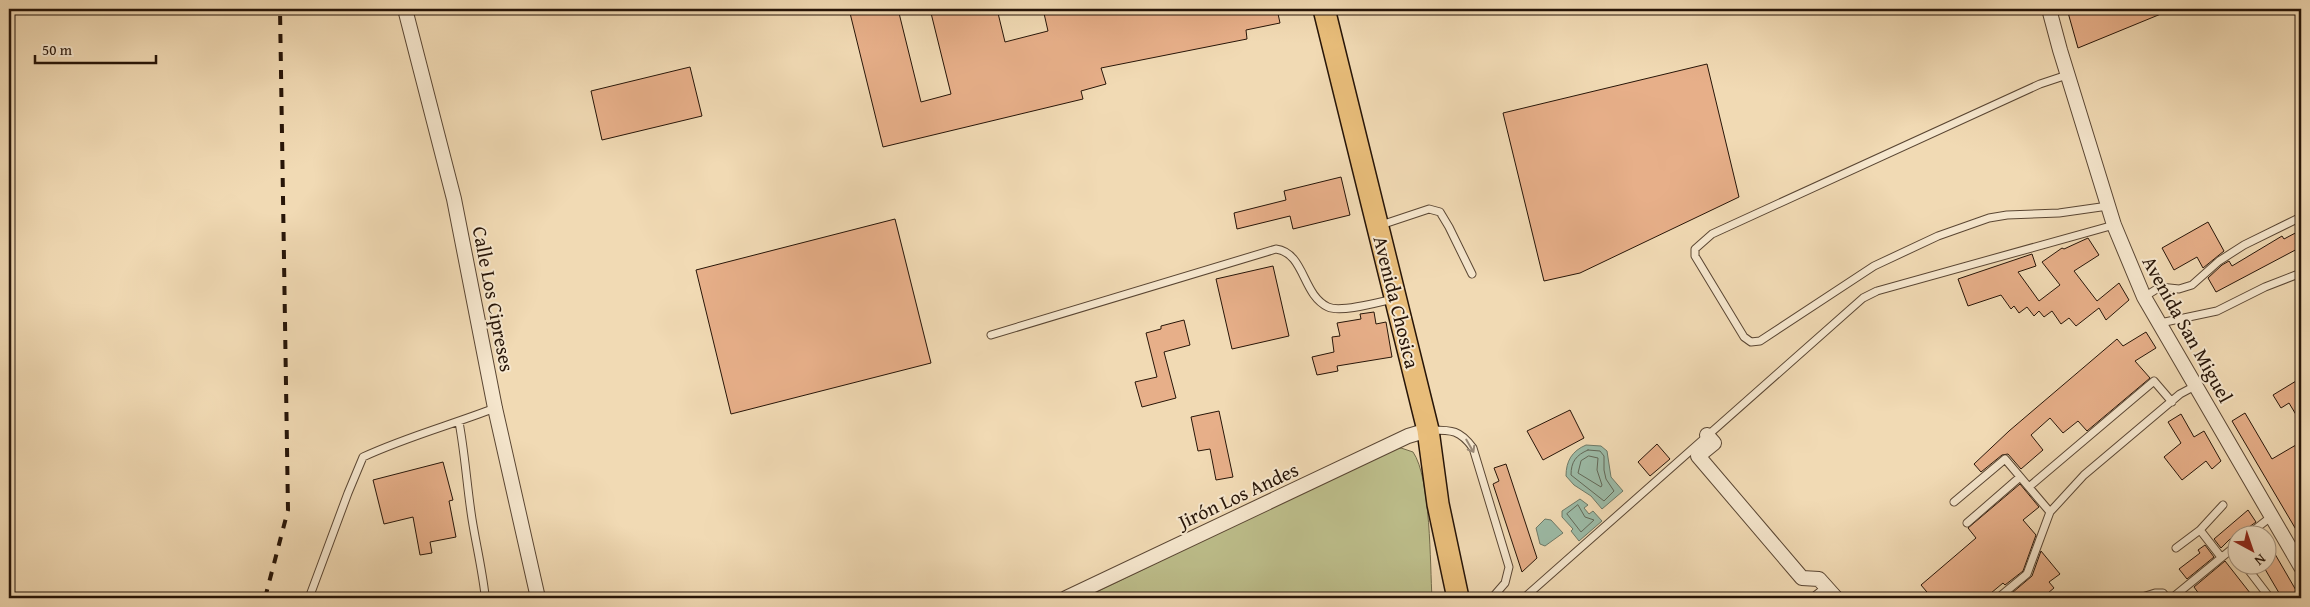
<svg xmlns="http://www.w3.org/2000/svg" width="2310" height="607" font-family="'Gentium Book Plus',serif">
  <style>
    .green { fill: #bdbe8b; stroke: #726a4a }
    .water { fill: #9cbba7; stroke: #6d7967 }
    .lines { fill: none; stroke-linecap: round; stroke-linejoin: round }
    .shore { stroke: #626858; stroke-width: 1 }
    .building { fill: #e7af89; stroke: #271508 }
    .service-casing { stroke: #5a4633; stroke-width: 9 }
    .minor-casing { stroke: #5a4633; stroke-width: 16 }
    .primary-casing { stroke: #271508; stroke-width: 24 }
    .service { stroke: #f6e7ce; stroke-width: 7 }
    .minor { stroke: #f6e7ce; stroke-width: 14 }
    .primary { stroke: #e8bd7a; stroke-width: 21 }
    .rail { stroke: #271508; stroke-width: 4; stroke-dasharray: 9 9; stroke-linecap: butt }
    .oneway { stroke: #998875 }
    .labels { text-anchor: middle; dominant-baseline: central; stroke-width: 4; stroke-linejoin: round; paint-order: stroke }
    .street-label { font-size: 20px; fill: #271508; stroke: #f6e7ce }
  </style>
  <rect width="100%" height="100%" fill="#f1dab4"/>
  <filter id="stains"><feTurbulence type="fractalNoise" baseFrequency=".004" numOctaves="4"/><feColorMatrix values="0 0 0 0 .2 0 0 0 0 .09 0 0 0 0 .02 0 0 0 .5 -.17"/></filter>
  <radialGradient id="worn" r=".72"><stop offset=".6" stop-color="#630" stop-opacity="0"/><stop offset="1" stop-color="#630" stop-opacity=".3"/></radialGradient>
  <path class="green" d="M1401,448L1413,452C1431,478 1430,565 1432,598H1084L1390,450Z"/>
  <path class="water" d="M1586,445L1601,446L1607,451L1611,477L1623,491L1602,509L1591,496L1574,485L1566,476C1566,461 1572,451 1586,445Z
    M1580,499L1588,505L1584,508L1589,514L1593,511L1602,521L1579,541L1571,531L1573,529L1562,517V511Z
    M1545,519L1551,520L1563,533L1545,546L1540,544L1536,528Z"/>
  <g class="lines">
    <path class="shore" d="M1588,450L1600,451L1604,456V470L1606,479L1614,491L1604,501L1571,475C1571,462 1576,455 1588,450Z
      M1589,456L1598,458L1597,470L1602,485L1601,487L1578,473L1581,461Z
      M1578,505L1585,517L1594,520L1581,532L1567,514Z"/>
  </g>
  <path class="building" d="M849,9H898L921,102L951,94L930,9H997L1005,42L1048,31L1043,9H1277L1280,23L1246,30L1247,39L1101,68L1106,84L1081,91L1083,99L883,147Z
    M2067,9H2173L2078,48Z
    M1707,64L1739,197L1580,273L1544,281L1503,113Z
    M690,67L702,116L602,140L591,91Z
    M1341,177L1350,215L1293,229L1290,216L1237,229L1234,213L1286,200L1284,191Z
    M895,219L931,363L731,414L696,270Z
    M2208,222L2224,251L2203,268L2197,257L2174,270L2162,248Z
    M2301,230V247L2216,292L2208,278L2222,265L2229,261L2232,266L2282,236L2284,239Z
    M2088,238L2099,255L2074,271L2097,301L2119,283L2129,300L2106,320L2099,308L2076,326L2069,318L2061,324L2052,311L2044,317L2039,311L2034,316L2027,307L2019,313L2014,306L2011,309L2001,295L1968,306L1958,279L2032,254L2036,266L2018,272L2039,301L2060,285L2042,262L2062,248L2064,249Z
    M1273,266L1289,336L1232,349L1216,279Z
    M1374,312L1376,324L1386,322L1392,357L1337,366L1338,371L1317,375L1312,357L1334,352L1332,337L1340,336L1337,323L1361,319L1360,314Z
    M1184,320L1190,345L1164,352L1176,398L1142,407L1135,382L1157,377L1146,333L1161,329V326Z
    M2146,332L2156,348L2135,361L2150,378L2087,431L2078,421L2063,433L2050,418L2031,435L2043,450L2021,469L2008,454L2002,455L1981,472L1974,464L2009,431L2117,339L2123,346Z
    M2301,378V423L2289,403L2281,408L2273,395Z
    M1570,410L1584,438L1543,460L1527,431Z
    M1219,411L1233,477L1216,480L1210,449L1198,451L1191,417Z
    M2245,413L2272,459L2301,442V538L2232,421Z
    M2181,414L2194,437L2204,431L2221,461L2212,469L2206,461L2182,480L2164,457L2181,443L2168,422Z
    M1657,444L1670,459L1650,476L1638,462Z
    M443,462L453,500L449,501L456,537L430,542L432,553L420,555L413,517L384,524L373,480Z
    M1506,464L1537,558L1522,572L1493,484L1499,481L1494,468Z
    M2020,484L2039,507L2023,520L2036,535L2023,571L2005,585L2003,583L1985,598H1932L1921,585L1976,538L1968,528Z
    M2248,510L2256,522L2245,530L2244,534H2235L2221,548L2214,539Z
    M2268,542L2297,592L2287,598H2282L2262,564H2268Z
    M2205,545L2214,557L2187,579L2179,569L2200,553L2198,550Z
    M2041,551L2060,574L2049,582L2054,588L2042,598H2016L2012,593L2032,576Z
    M2225,561L2254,598H2202L2194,587Z"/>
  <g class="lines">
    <g class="service-casing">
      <path id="service" d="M2067,75L2040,84L1712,234L1695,249V256L1744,337L1751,342L1760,341L1874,266L1938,236L1989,218L2007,215L2059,213L2108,206
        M1381,225L1429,209L1440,212L1449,227L1472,274
        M2144,297L2160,287L2179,289L2192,285L2219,261L2244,245L2301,217
        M2159,325L2165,322L2217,311L2265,287L2301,273
        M991,335L1276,249C1305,253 1302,295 1328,307C1341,313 1379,302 1393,299
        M459,422C465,454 467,487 472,519C476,544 482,569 485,595L484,598
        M1431,430C1452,430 1460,430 1473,448L1509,567L1505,583L1492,598
        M2029,487L2154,381L2172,402
        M1954,502L2005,459L2050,512L2027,574L1998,598
        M2050,512L2084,475L2180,394L2195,386
        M1967,523L2020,477
        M2200,530L2221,557
        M2249,534L2272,516
        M2176,548L2200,530L2223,505
        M2244,564L2270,598
        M309,598L348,493L363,457C406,437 451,425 495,408
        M1524,598L1863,298L1877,291L2114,225
        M1812,598L1826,587
        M2139,598L2155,593H2163L2167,598
        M2172,598L2238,544"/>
    </g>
    <g class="minor-casing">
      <path id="minor" d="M405,9L454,199L495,408L538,598
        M2049,9L2060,50L2114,225L2144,297L2301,567
        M1707,435L1714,443L1698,456L1802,578L1819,579L1836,598
        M1066,598L1408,436L1428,430"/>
    </g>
    <g class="primary-casing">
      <path id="primary" d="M1324,9L1428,430L1438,504L1458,598"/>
    </g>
    <use href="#service" class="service"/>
    <use href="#minor" class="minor"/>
    <use href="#primary" class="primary"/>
    <path class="rail" d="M265,598L288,510L280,9"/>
  </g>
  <defs><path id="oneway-shaft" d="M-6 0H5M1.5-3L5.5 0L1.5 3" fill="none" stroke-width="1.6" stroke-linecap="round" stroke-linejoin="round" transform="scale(1.25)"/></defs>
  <use class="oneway" href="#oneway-shaft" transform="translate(1470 446) rotate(60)"/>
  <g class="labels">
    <g class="street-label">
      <text transform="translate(494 299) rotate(79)">Calle Los Cipreses</text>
      <text transform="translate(1397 302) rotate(76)">Avenida Chosica</text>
      <text transform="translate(2188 329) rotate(61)">Avenida San Miguel</text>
      <text transform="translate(1238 495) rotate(-25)">Jirón Los Andes</text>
    </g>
  </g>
  <rect width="2310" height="607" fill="none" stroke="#f1dab4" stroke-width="30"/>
  <rect x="10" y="10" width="2290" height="587" fill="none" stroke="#271508" stroke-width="2.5"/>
  <rect x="15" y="15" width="2280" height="577" fill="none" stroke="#271508"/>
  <g transform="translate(2252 550) rotate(140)"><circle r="24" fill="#f6e7ce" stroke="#a3937f"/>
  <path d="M0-4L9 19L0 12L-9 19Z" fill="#8f2418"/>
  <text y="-8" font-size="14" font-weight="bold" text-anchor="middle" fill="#271508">N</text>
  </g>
  <path d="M35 55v8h121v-8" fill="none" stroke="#271508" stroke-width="2.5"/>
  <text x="42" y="55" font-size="15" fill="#271508" stroke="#f6e7ce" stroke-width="4" paint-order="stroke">50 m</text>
  <rect width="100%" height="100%" filter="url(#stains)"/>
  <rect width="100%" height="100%" fill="url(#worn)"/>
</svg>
